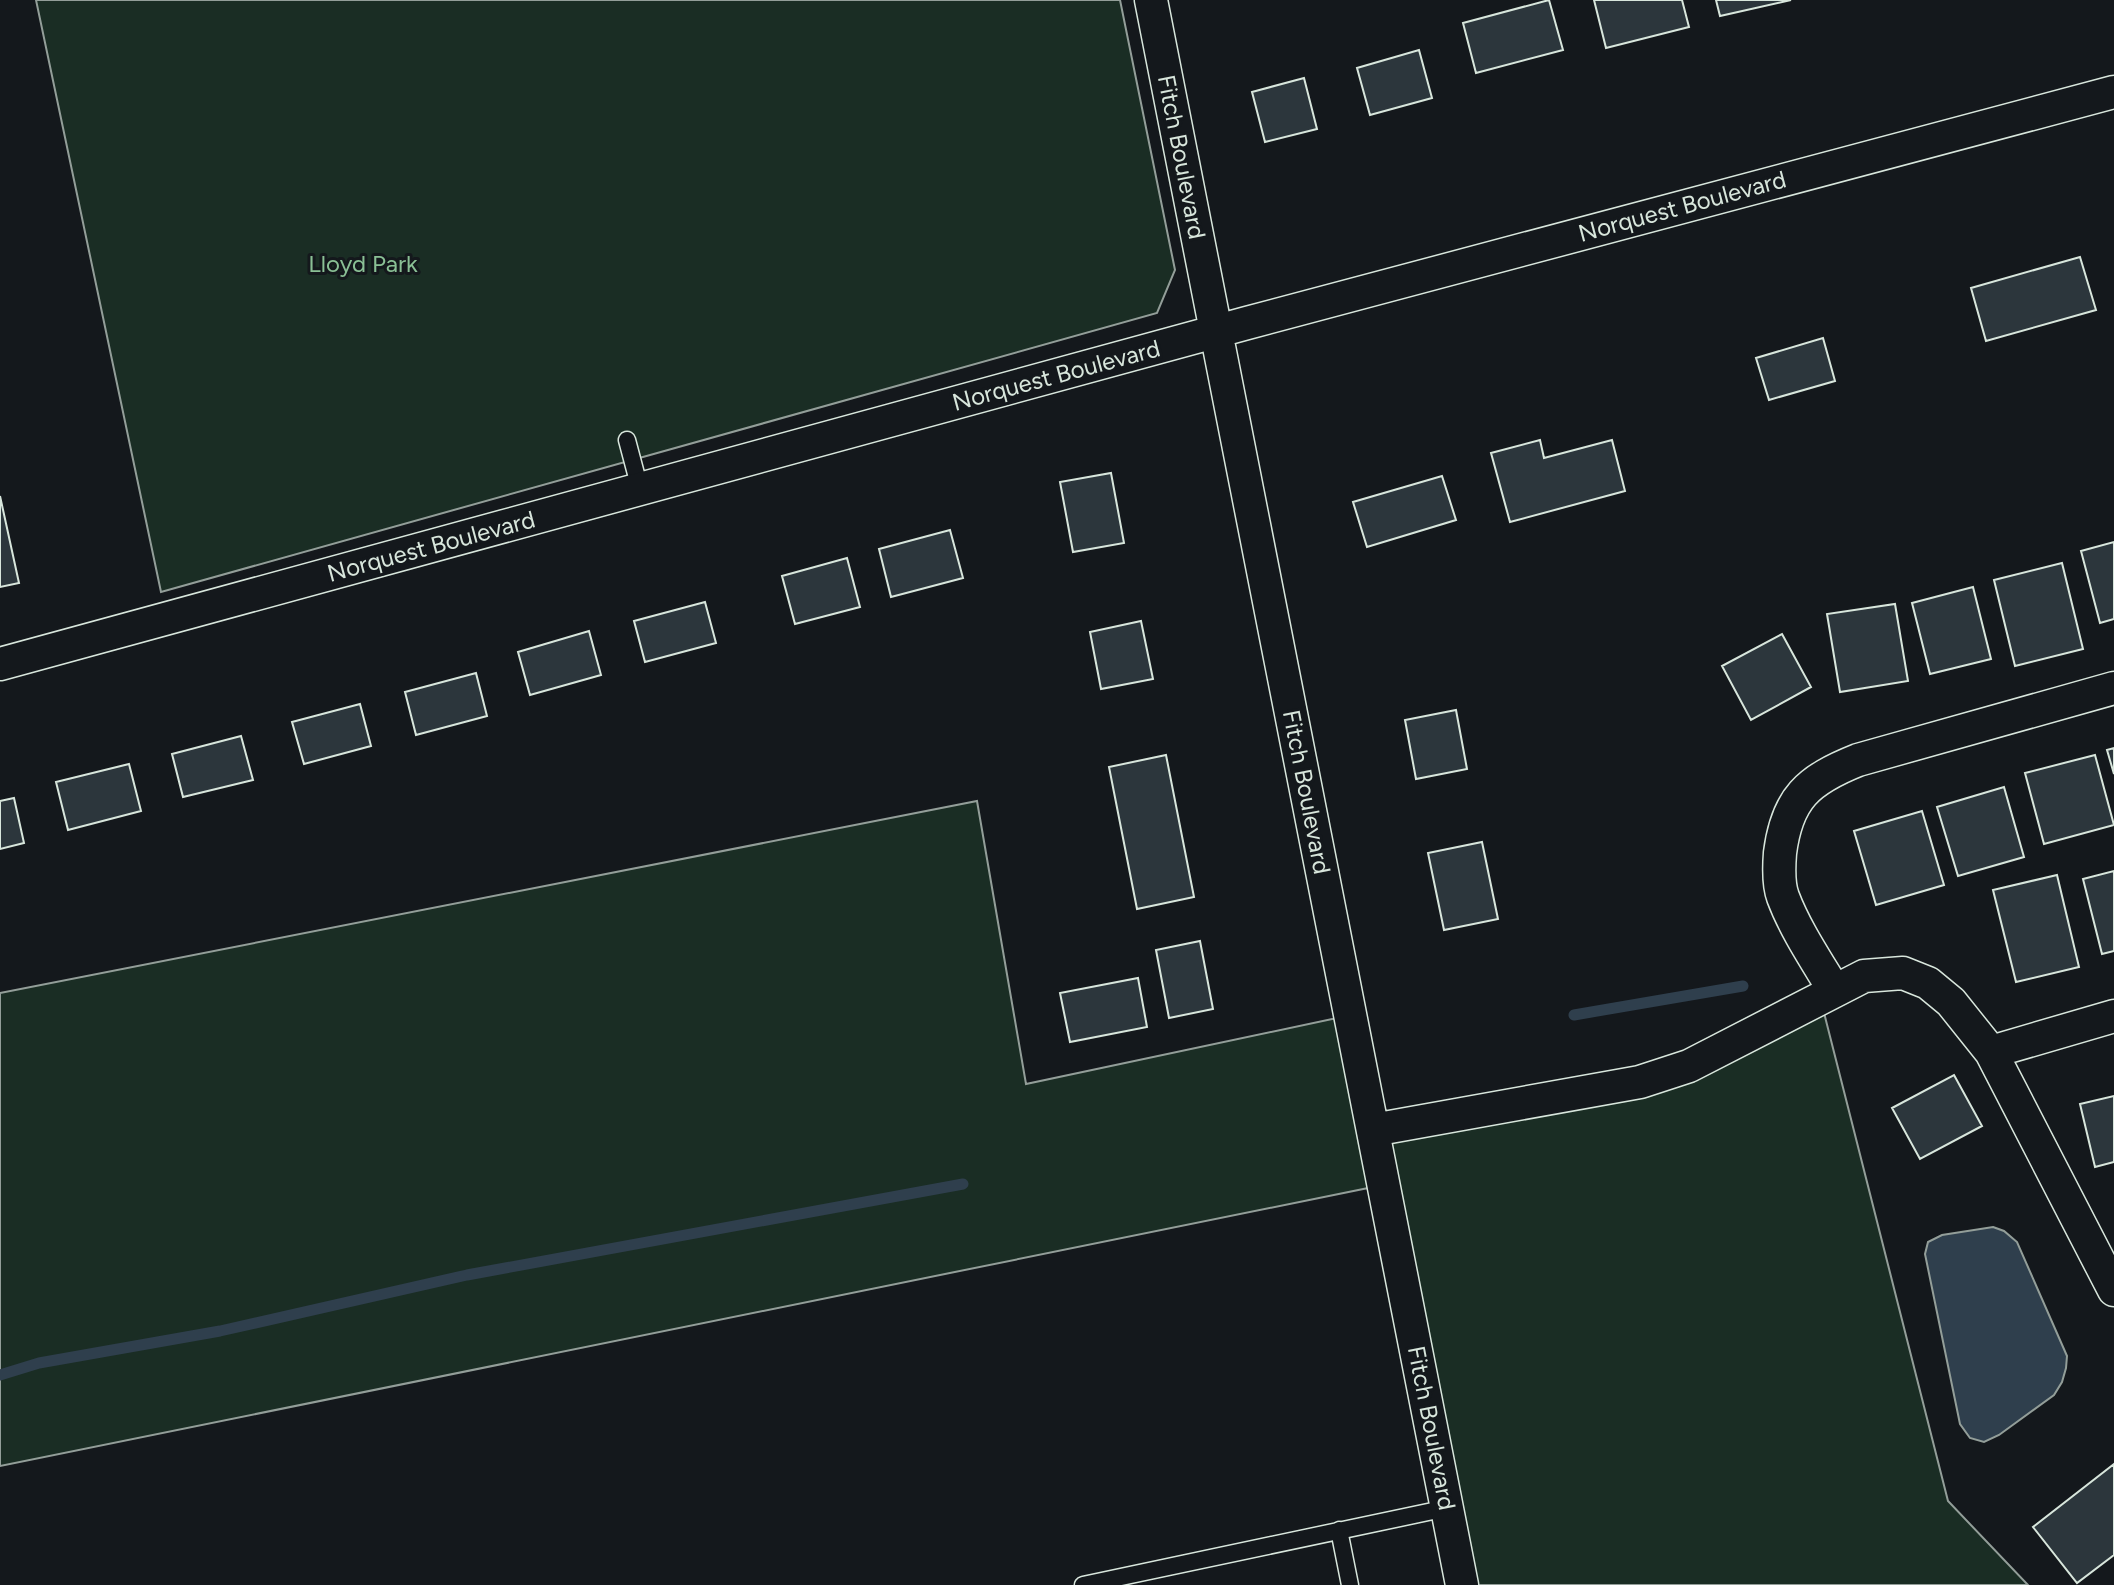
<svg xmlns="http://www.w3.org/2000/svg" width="2114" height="1585" font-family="Figtree,sans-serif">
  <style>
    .green { fill: #1a2d24; stroke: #939e99; stroke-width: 2 }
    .water { fill: #2f3f4d; stroke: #939e99; stroke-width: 2 }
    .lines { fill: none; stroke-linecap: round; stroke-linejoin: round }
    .stream { stroke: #2f3f4d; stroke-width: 11 }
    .building { fill: #2c363c; stroke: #d8e6dc; stroke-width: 2 }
    .service-casing { stroke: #d8e6dc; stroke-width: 19 }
    .minor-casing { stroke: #d8e6dc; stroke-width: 35 }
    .service { stroke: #14181c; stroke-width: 16 }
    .minor { stroke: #14181c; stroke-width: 32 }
    .labels { text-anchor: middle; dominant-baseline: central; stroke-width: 6; stroke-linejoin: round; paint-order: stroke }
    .street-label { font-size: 24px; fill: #d8e6dc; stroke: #14181c }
    .park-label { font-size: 24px; fill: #8ac095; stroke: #14181c }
  </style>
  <rect width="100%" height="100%" fill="#14181c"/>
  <path class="green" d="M36,0H1120L1175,270L1157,313L161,592Z
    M977,801L1026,1084L1351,1015L1373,1130L1641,1082L1820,997L1948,1501L2028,1585H1462L1383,1185L0,1466V993Z"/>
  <path class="water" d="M1993,1227L2004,1231L2017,1242L2067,1356L2066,1368L2062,1382L2054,1395L1999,1435L1984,1442L1970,1438L1960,1424L1925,1254L1928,1242L1942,1235Z"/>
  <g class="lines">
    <path class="stream" d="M1574,1015L1743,986
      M0,1375L39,1363L220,1331L467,1275L963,1184"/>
  </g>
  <path class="building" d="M1549,0L1563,50L1476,73L1463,23Z
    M1594,0H1682L1689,27L1606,48Z
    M1716,0H1791L1720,16Z
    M1419,50L1432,98L1370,115L1357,68Z
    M1304,78L1317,129L1265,142L1252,92Z
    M2080,257L2096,310L1986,341L1971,288Z
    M1823,338L1835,381L1769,400L1756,358Z
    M1540,440L1544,458L1612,440L1625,491L1510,522L1491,453Z
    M1111,473L1124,543L1073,552L1060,482Z
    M1442,476L1456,520L1367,547L1353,502Z
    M0,496L19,583L0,587Z
    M950,530L963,578L891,597L879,549Z
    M2114,542V619L2100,623L2081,551Z
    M847,558L860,607L795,624L782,576Z
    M2062,563L2083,649L2015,666L1994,580Z
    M1973,587L1991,659L1930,674L1912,603Z
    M705,602L716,643L645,662L634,621Z
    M1895,604L1908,681L1840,692L1827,614Z
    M1141,621L1153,679L1101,689L1090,632Z
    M589,631L601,675L530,695L518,652Z
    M1782,634L1811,687L1751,720L1722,666Z
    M476,673L487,716L416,735L405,692Z
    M360,704L371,746L304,764L292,722Z
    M1456,710L1467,769L1416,779L1405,720Z
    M241,736L253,780L183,797L172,754Z
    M2114,748V774L2107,750Z
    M1166,755L1194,897L1137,909L1109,767Z
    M2095,755L2114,825L2044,844L2025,773Z
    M129,764L141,811L68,830L56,782Z
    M2004,787L2024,857L1958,876L1937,807Z
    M14,798L24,843L0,849V801Z
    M1922,811L1944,885L1876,905L1854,831Z
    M1482,842L1498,919L1444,930L1428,853Z
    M2114,871V951L2102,954L2083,879Z
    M2057,875L2079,967L2016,982L1993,890Z
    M1200,941L1213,1009L1169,1018L1156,950Z
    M1138,978L1147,1027L1070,1042L1060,993Z
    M1954,1075L1982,1126L1920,1159L1892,1108Z
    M2114,1096V1162L2095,1167L2080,1104Z
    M2114,1464V1555L2077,1583L2033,1527Z"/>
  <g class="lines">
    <g class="service-casing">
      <path id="service" d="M627,440L640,489
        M1339,1530L1350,1585
        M1083,1585L1447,1508"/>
    </g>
    <g class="minor-casing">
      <path id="minor" d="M1151,0L1462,1585
        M0,664L1247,323L2114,92
        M1834,990C1816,960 1795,929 1783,897C1778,884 1779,866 1780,853C1787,798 1808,780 1858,760L2114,688
        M1991,1052L2114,1016
        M1373,1130L1640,1082L1689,1066L1864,976L1903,973L1928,983L1951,1002L1991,1052L2114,1290"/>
    </g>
    <use href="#service" class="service"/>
    <use href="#minor" class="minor"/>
  </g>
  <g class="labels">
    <g class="street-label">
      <text transform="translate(1182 157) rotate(79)">Fitch Boulevard</text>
      <text transform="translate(1682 206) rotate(-15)">Norquest Boulevard</text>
      <text transform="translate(1056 375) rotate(-15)">Norquest Boulevard</text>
      <text transform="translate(431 546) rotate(-15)">Norquest Boulevard</text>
      <text transform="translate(1307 792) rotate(79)">Fitch Boulevard</text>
      <text transform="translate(1432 1428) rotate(79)">Fitch Boulevard</text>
    </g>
    <g class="park-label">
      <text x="363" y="263">Lloyd Park</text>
    </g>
  </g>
</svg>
